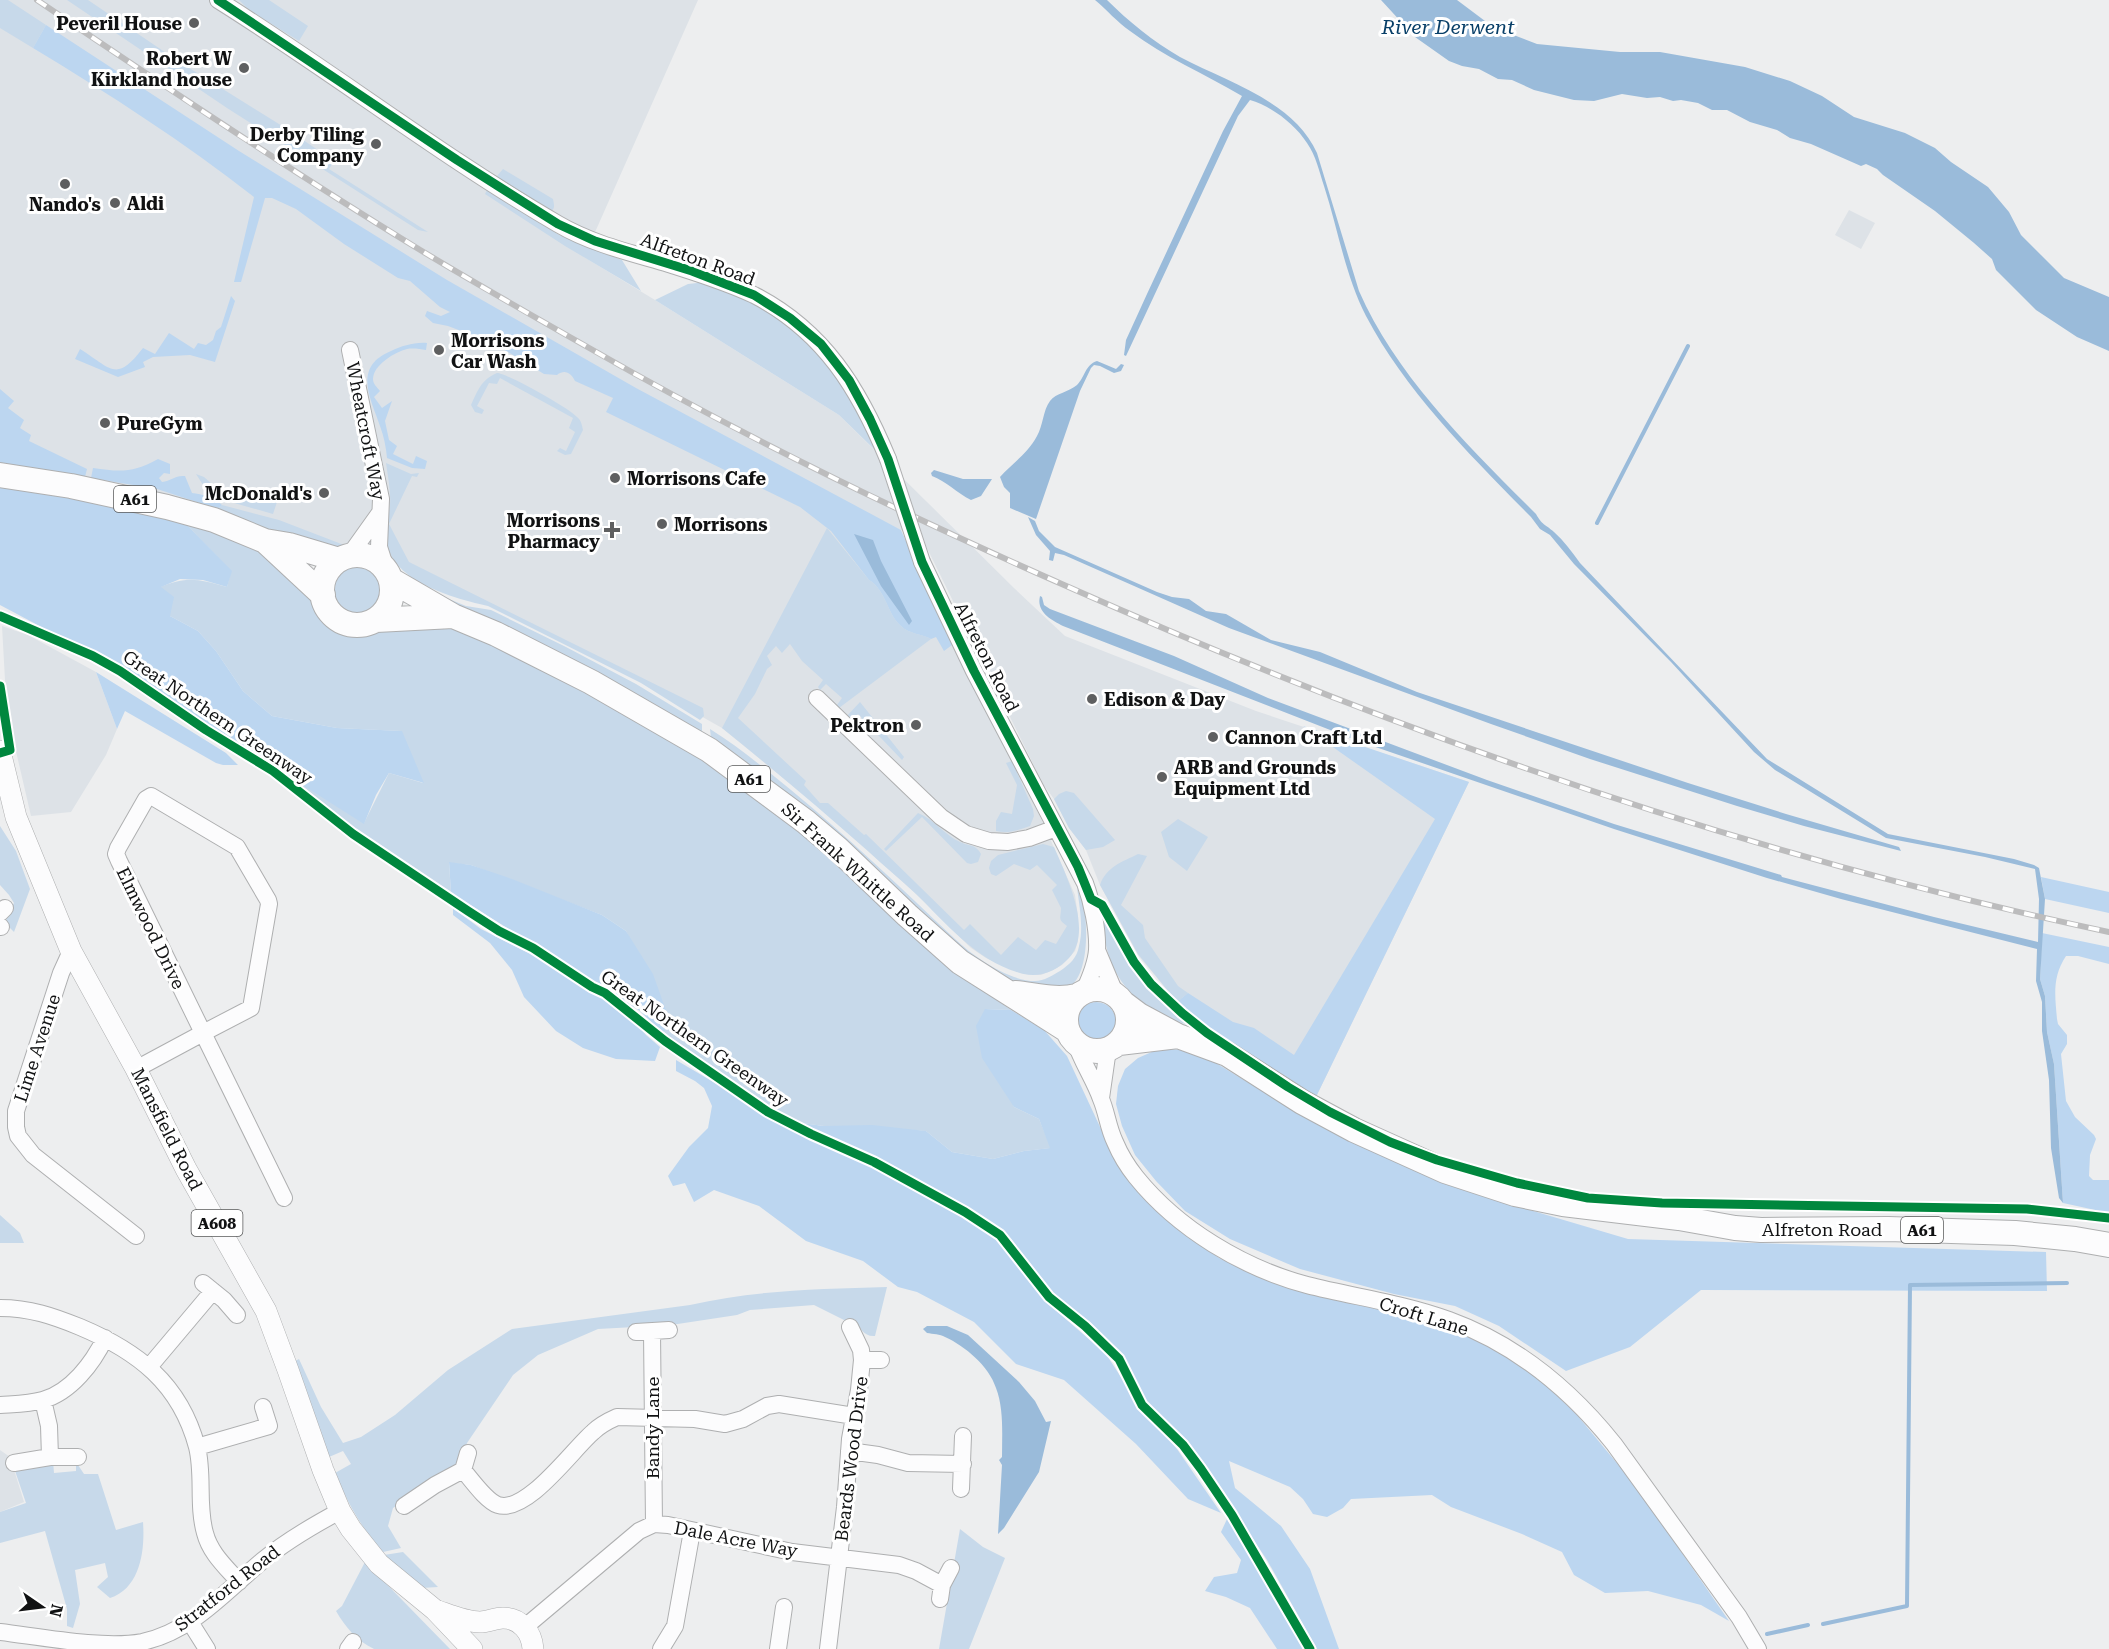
<svg xmlns="http://www.w3.org/2000/svg" width="2109" height="1649" font-family="'Roboto Serif',serif">
  <style>
    .built { fill: #dde2e7 }
    .green { fill: #c7d9ea }
    .forest { fill: #bcd6f0 }
    .water { fill: #9abbda }
    .lines { fill: none; stroke-linecap: round; stroke-linejoin: round }
    .stream { stroke: #9abbda; stroke-width: 4 }
    .minor-casing { stroke: #aeafb0; stroke-width: 18 }
    .major-casing { stroke: #aeafb0; stroke-width: 22 }
    .highway-casing { stroke: #aeafb0; stroke-width: 26 }
    .minor { stroke: #fcfcfd; stroke-width: 16 }
    .major { stroke: #fcfcfd; stroke-width: 21 }
    .highway { stroke: #fcfcfd; stroke-width: 24 }
    .rail-casing { stroke: #bcbcbd; stroke-width: 6 }
    .rail { stroke: #fff; stroke-width: 4; stroke-dasharray: 11; stroke-linecap: butt }
    .minor-bridge-casing { stroke: #aeafb0; stroke-width: 18; stroke-linecap: butt }
    .minor-bridge { stroke: #fcfcfd; stroke-width: 16 }
    .cycleway-casing { stroke: #fff; stroke-width: 13 }
    .cycleway { stroke: #00873e; stroke-width: 9 }
    .poi-dot { fill: #5e5f60; stroke: #fff; stroke-width: 2 }
    .labels { text-anchor: middle; dominant-baseline: central; stroke-width: 6; stroke-linejoin: round; paint-order: stroke }
    .shield { fill: #fff; stroke: #58595a; stroke-width: 1.5 }
    .shield-label { font-size: 16px; font-weight: bold; fill: #111213 }
    .poi-label { font-size: 18px; font-weight: bold; fill: #111213; stroke: #fff; text-anchor: start }
    .street-label { font-size: 18px; fill: #111213; stroke: #fff }
    .water-label { font-size: 20px; font-style: italic; fill: #083f68; stroke: #fff }
  </style>
  <rect width="100%" height="100%" fill="#edeeef"/>
  <path class="built" d="M0,0H698L584,257L655,300L839,415L1014,588L1065,636L1256,711L1469,782L1315,1099L1220,1038L1177,1002L1138,955L1100,885L1086,850L1069,828L1054,799L1043,784L924,542L842,500L907,558L1040,816L1075,895L1078,916V941L1075,951L1062,965L1053,970L1041,975L1023,974L986,958L971,948L914,892L815,804L722,728L614,667L405,564L372,550L344,545L140,487L0,463Z
    M1849,210L1875,223L1861,249L1835,235Z
    M2,626L28,635L96,672L117,729L106,755L71,812L31,816L12,734L5,680Z
    M0,1450L10,1457L24,1502L0,1512Z"/>
  <path class="green" d="M0,0H8L46,25L33,48L0,28Z
    M67,0H88L178,61L287,129L334,161L329,169L428,232L418,230L227,108Z
    M239,0H269L308,26L299,41L249,10Z
    M503,169L553,199C554,205 556,209 549,213L502,183L497,176Z
    M487,190L559,235L622,260L641,291L565,246L485,194Z
    M706,282L763,307L803,336L842,379L879,454L839,415L655,300L688,284Z
    M497,373C507,373 569,408 577,417C581,420 582,425 583,430L571,454L565,455L557,451L560,448L566,451L575,432L569,428L573,418L500,378L497,384L489,383L477,406L484,410L482,414L475,412L471,405C478,390 481,380 497,373Z
    M386,463L411,474L419,473L417,477L412,476L389,524L409,562L703,708L704,716L700,720L641,683L488,606C457,599 397,583 388,547C384,533 389,519 390,505C391,492 388,477 386,463Z
    M196,474L204,477L212,484L261,499L265,488L280,493L273,514L210,496Z
    M222,505L279,520L344,545L338,549L309,546L212,507L219,508Z
    M184,522C213,532 243,541 269,558C281,567 292,579 303,590C316,603 321,621 339,630C362,641 399,624 425,625C442,625 459,630 475,634L664,734L741,785L802,831L963,976L1011,1010L985,1009L1014,1107L1039,1119L1051,1148L1024,1151L993,1159L952,1152L926,1131L824,1126L794,1122L727,1083L676,1046L664,1035L668,1016L626,931L602,915L471,865L449,863L451,893L362,836L268,762L364,823L389,773L423,783L401,731L337,728L272,716L243,691L216,651L198,631L170,616L160,587C188,576 198,579 227,587L231,571Z
    M827,528L869,580C886,590 887,614 901,626C909,634 922,634 931,639L839,708L837,705L842,698L826,684L820,690L818,687L823,680L802,661L790,644L782,653L776,646L767,656L772,665L767,669L755,694L738,718L806,781L804,785L820,803H828L864,835L866,834L964,930L970,924L1001,955L1018,937L1036,950L1045,940L1056,944L1067,926C1057,919 1061,918 1061,908L1052,890L1057,885L1037,865L1030,870L1014,864L996,876L991,874L989,868L991,861L998,855L1043,844L1054,847C1066,875 1094,931 1069,958C1058,970 1041,978 1024,974C978,963 948,925 916,894C900,879 884,866 868,851C820,809 772,768 722,728Z
    M330 590a26 26 0 1 1 52 0a26 26 0 1 1-52 0Z
    M439,595L466,606L491,610L566,647L636,684L702,724V733Z
    M860,702L904,757L902,760L858,714L851,721L846,717Z
    M710,729C739,747 765,769 791,790C848,837 901,888 955,939C973,956 1008,981 1035,981C1044,981 1053,975 1060,971C1070,964 1077,958 1079,946C1084,927 1079,905 1077,887C1079,894 1083,901 1084,909C1088,927 1089,985 1063,989C1055,990 1024,986 1016,984C1006,981 996,975 986,970L711,738Z
    M1012,761L1033,809L1034,816L1030,826C1018,830 1009,834 996,831V821L1001,812L1012,814L1017,785L1006,763Z
    M1066,791L1074,793L1115,840L1103,847L1086,850L1069,828L1054,799L1059,794Z
    M918,813C934,819 944,835 960,842C968,846 976,844 981,854L978,862L971,864L967,863L922,817L886,851L884,849Z
    M1178,819L1208,837L1187,871L1169,857L1161,832Z
    M0,826L16,851L30,889L14,932L6,924L7,915L14,903L9,895L0,885Z
    M1138,854L1147,856L1121,905L1143,925L1145,938L1178,986L1188,993L1177,1002L1138,954L1100,885C1106,867 1122,862 1138,854Z
    M1102,908C1114,935 1129,961 1148,984C1162,1000 1180,1014 1196,1028C1184,1023 1169,1020 1157,1013C1115,988 1103,955 1102,908Z
    M0,1215L20,1233L24,1243H0Z
    M887,1287L875,1336C864,1337 860,1328 854,1319L850,1323L814,1305L750,1310L737,1315L671,1325L598,1329L538,1355L513,1375L467,1443L460,1463L393,1508L388,1526L401,1548L383,1552C361,1528 348,1503 335,1473L351,1464L343,1451L329,1457L295,1361L299,1359L321,1407L343,1443L361,1437L395,1415L448,1370L512,1329L690,1305C755,1290 820,1289 887,1287Z
    M53,1461L54,1473L76,1471V1462L84,1474H98L116,1530L143,1522C145,1549 141,1588 110,1598L97,1587L108,1577L105,1563L75,1570L80,1604L73,1628L67,1626V1609L45,1531L0,1543V1512L26,1503L13,1465Z
    M960,1529L983,1547L1005,1558L969,1649H939Z
    M403,1552L438,1587L421,1588L384,1555Z
    M365,1562L450,1649H374C356,1640 346,1628 336,1611L342,1606Z"/>
  <path class="forest" d="M46,25L239,151L447,280L636,388L901,530L952,645L944,651L936,637L931,639C922,634 909,634 901,626C887,614 886,590 869,580L831,531L800,507L606,412L613,398L575,381C571,373 565,369 557,375L544,374L493,343L448,326L433,323L425,316L427,311L441,316L450,312L440,307L410,281L398,278L344,244L296,209L272,198H265L241,282H234L254,197C184,142 109,94 33,48Z
    M231,296L235,301L215,362L190,355L153,357L143,362L145,367L118,377L75,359L80,349C112,369 116,383 143,348L155,354L169,333L194,349L198,343L206,345L213,340L216,331L221,327Z
    M427,343L426,350C420,349 413,348 407,349C395,352 373,365 373,379C373,384 377,387 380,391L374,397L382,408L392,401L385,421L389,440L397,446L393,454L413,464L416,456L427,461L425,469L412,468L387,458C386,447 384,437 380,426C371,399 352,367 391,351C402,346 414,342 427,343Z
    M0,389L14,401L8,408L24,420L20,428L31,435L29,441L87,469L85,477L0,463Z
    M158,459L170,464V474L164,473L159,478L162,482C171,481 175,475 185,476L192,493C202,494 214,497 222,505L219,508L212,507L157,489L91,478L93,468C120,472 133,473 158,459Z
    M0,488L37,489L184,522L232,571L227,587L203,580L180,579L161,587L174,597L170,616L198,631L216,651L243,691L272,716L337,728L402,731L424,783L389,773L376,795L364,824L113,665L0,605Z
    M96,672L226,753L238,765H223L216,763L125,711L117,729Z
    M1303,726L1469,782L1315,1099L1220,1038L1177,1002L1188,993L1233,1022L1254,1028L1294,1055L1435,819Z
    M449,862L471,865L512,879L602,915L626,931L653,974L668,1016L664,1035L640,1011L451,893Z
    M2041,877L2109,892V913L2045,899Z
    M453,908L481,929L556,967L626,1011L646,1035L660,1047L655,1061L616,1059L583,1048L556,1031L524,997L512,970L490,943L453,915Z
    M2042,933L2109,947V964L2078,956H2066C2052,977 2055,996 2057,1019L2058,1024L2067,1035V1044L2061,1054L2066,1101L2075,1117L2094,1135L2096,1139L2090,1155L2089,1176L2093,1180H2109V1213L2063,1203L2054,1064L2047,1032L2045,996L2040,979Z
    M1076 1022a20 20 0 1 1 40 0a20 20 0 1 1-40 0Z
    M985,1009L1011,1010L1044,1030L1067,1056L1115,1159L1192,1239L1219,1258L1257,1276L1369,1304L1475,1336L1538,1377L1577,1415L1635,1485L1729,1621L1701,1605L1648,1591L1605,1593L1574,1575L1562,1552L1522,1534L1451,1507L1432,1495L1351,1499L1343,1508L1327,1517L1313,1514L1303,1499L1290,1487L1229,1461L1235,1488L1281,1526L1310,1569L1339,1649H1317L1267,1560L1196,1454L1146,1401L1123,1357L1089,1324L1050,1292L1005,1235L956,1200L909,1175L872,1156L794,1122L824,1126L872,1125L926,1131L952,1152L993,1159L1024,1151L1050,1148L1039,1119L1014,1107L982,1058L976,1026Z
    M1169,1049L1196,1051L1295,1111L1503,1202L1628,1239L2046,1252L2047,1291L1701,1290L1630,1347L1566,1371L1499,1326L1455,1306L1394,1294L1300,1269L1230,1239L1185,1211L1156,1181L1135,1155L1122,1126L1116,1104L1118,1086L1125,1069L1138,1058L1154,1051Z
    M676,1060L814,1141L874,1165L929,1194L967,1216L1000,1240L1045,1301L1106,1354L1141,1408L1177,1449L1221,1513L1188,1499L1136,1444L1064,1380L1016,1364L974,1322L917,1292L898,1287L863,1261L806,1241L759,1206L714,1190L694,1202L685,1183L673,1186L668,1176L689,1147L708,1128L712,1106L704,1088L695,1081L676,1071Z
    M1227,1519L1251,1555L1305,1649H1277L1250,1608L1226,1597L1205,1591L1214,1577L1237,1573L1241,1560L1221,1532Z"/>
  <path class="water" d="M1095,0H1107C1128,21 1154,42 1180,57C1227,82 1294,101 1317,153L1359,291C1396,376 1471,449 1536,514C1542,525 1545,524 1554,532C1564,541 1572,552 1580,563L1767,759L1888,834L2014,859L2034,865L2039,868L2045,899L2040,979L2045,996L2047,1032L2054,1064L2063,1203L2059,1198L2051,1148L2049,1080L2042,1031V1002L2036,981L2037,949L1841,899L1767,878L1614,829L1361,742L1063,626C1051,620 1036,612 1040,596L1042,597L1044,605L1050,609L1174,656L1268,698L1487,780L1614,824L1781,875L1782,877L1934,917L2038,942L2039,899L2035,869L1985,857L1886,838L1775,770L1754,752L1671,662L1574,564L1550,535L1540,529L1531,517C1471,456 1406,392 1366,316C1345,275 1338,229 1324,186C1319,171 1316,156 1307,143C1295,124 1271,106 1250,100L1238,116L1126,356L1124,355L1126,340L1147,294L1223,131L1242,96C1205,74 1164,57 1130,31C1117,22 1107,10 1095,0Z
    M1381,0H1457L1493,27L1537,44L1620,52H1660L1745,67L1790,81L1822,96L1854,117L1905,133L1935,148L1951,162L1988,187L2009,212L2021,235L2064,278L2109,297V351L2077,337L2036,310L1996,270L1992,259L1974,243L1935,211L1883,175L1877,169L1866,164L1861,166L1811,144L1790,138L1777,130L1750,122L1727,110H1712L1698,103L1681,100L1673,101L1660,97L1647,98L1622,94L1594,101L1574,100L1534,90L1512,80L1498,79L1479,69L1462,66L1449,61L1415,37Z
    M1097,361L1116,369L1121,364L1124,365L1121,371L1114,373L1100,366L1094,365L1091,368L1080,391L1036,519L1010,508V493L1004,487L1000,477C1013,463 1028,453 1037,436C1043,426 1043,410 1050,401C1056,393 1069,392 1077,385C1085,377 1085,365 1097,361Z
    M934,470L963,479H992L981,496L971,500C957,493 946,481 932,476L931,473Z
    M1028,517L1035,521L1039,531L1055,547L1157,592L1172,597L1189,599L1206,611L1226,614L1271,640L1320,652L1417,692L1688,783L1786,814L1899,847L1901,851L1804,826L1737,806L1590,759L1491,724L1229,628L1064,555L1055,553L1053,561L1049,560L1050,551L1036,535Z
    M854,534L873,540L881,561L912,621L909,625L881,586Z
    M927,1326H947L968,1335L1019,1382L1035,1401L1046,1422L1051,1421L1039,1472L1004,1528L998,1534L1002,1465L999,1460L1002,1457C1002,1435 1004,1409 996,1388C989,1366 965,1346 945,1337C940,1334 933,1334 927,1333L923,1329Z"/>
  <g class="lines">
    <path class="stream" d="M1597,523L1688,346
      M1823,1624L1907,1606L1910,1285L2067,1283
      M1767,1634L1808,1625"/>
    <g class="minor-casing">
      <path id="minor" d="M218,0C333,72 441,156 558,224C592,244 632,253 669,264C697,273 727,282 754,295C824,331 859,389 888,459
        M350,350L381,499L379,547L386,569
        M349,556L379,514
        M922,562L974,671L1085,883C1092,902 1098,930 1097,950C1096,964 1090,978 1084,991
        M817,698L941,817L966,834L989,841L1008,842L1029,838L1056,828
        M0,913L5,908
        M0,926L1,927
        M1097,950L1116,995
        M71,951L61,973L16,1111V1127L18,1136L33,1155L136,1236
        M1075,1041C1081,1061 1094,1079 1101,1099C1107,1113 1108,1128 1115,1142C1120,1154 1128,1167 1136,1177C1178,1229 1243,1268 1307,1285C1354,1297 1403,1303 1449,1320C1515,1344 1570,1389 1614,1444L1739,1617L1758,1649
        M136,1069L203,1033L119,861L116,854L118,848L146,799L151,796L237,847L268,900L269,904L251,1008L203,1033L284,1198
        M1101,1098L1108,1049
        M203,1283L224,1300L237,1315
        M0,1308C30,1308 53,1316 80,1327C137,1351 180,1383 197,1447C204,1475 197,1505 205,1533C210,1553 226,1567 239,1582
        M636,1332L669,1330
        M652,1332L654,1524
        M862,1360H881
        M149,1367L213,1291
        M43,1400L49,1426L50,1457H78
        M0,1405C14,1404 29,1404 43,1400C71,1392 93,1363 105,1338
        M197,1447L269,1426L263,1407
        M849,1451L878,1455L908,1463L963,1464
        M14,1463L50,1457
        M463,1470C471,1479 486,1501 498,1505C527,1514 573,1449 593,1432C600,1425 608,1421 617,1417L695,1419L725,1424L743,1419L767,1406L779,1404L854,1416
        M961,1489L963,1436
        M404,1506L435,1485L463,1470L468,1453
        M940,1599L942,1585L951,1568
        M190,1622L207,1649
        M525,1627L639,1531L654,1524L668,1525L792,1552L899,1565L916,1571L942,1585
        M0,1632C41,1637 103,1649 142,1642C191,1632 225,1592 262,1561C286,1541 312,1526 340,1511
        M348,1649L353,1642
        M661,1649L675,1626L692,1531
        M778,1649L784,1607
        M828,1649L845,1507L850,1439L859,1390L862,1360L861,1350L850,1327"/>
    </g>
    <g class="major-casing">
      <path id="major" d="M0,751L16,817L71,951L136,1069L186,1169L266,1311L288,1370L323,1470L340,1511L351,1529L379,1564L435,1610L472,1649
        M438,1611C452,1616 466,1622 480,1622C488,1622 495,1618 503,1618C521,1618 532,1633 533,1649"/>
    </g>
    <g class="highway-casing">
      <path id="highway" d="M0,475L71,486L167,507L214,520L265,541L289,545L339,560
        M265,541L323,595
        M322 590a35 35 0 1 1 70 0a35 35 0 1 1-70 0Z
        M391,580L453,616L496,634L591,682L709,750L806,822L838,849L907,915L960,962L1067,1030
        M376,620L453,616
        M1066 1020a31 31 0 1 1 62 0a31 31 0 1 1-62 0Z
        M1015,993C1036,995 1056,1001 1077,996
        M1123,1003L1139,1015L1178,1036L1227,1054L1302,1102L1354,1130L1445,1171L1515,1194L1563,1204L1679,1218L1735,1228L1761,1230L1888,1229L2015,1233L2075,1239L2109,1245
        M1119,1043L1178,1036"/>
    </g>
    <use href="#minor" class="minor"/>
    <use href="#major" class="major"/>
    <use href="#highway" class="highway"/>
    <g class="rail-casing">
      <path id="rail" d="M37,0C161,84 285,167 412,245C471,281 531,315 591,349C744,437 903,514 1064,585C1399,734 1749,856 2109,932"/>
    </g>
    <use href="#rail" class="rail"/>
    <g class="minor-bridge-casing">
      <path id="minor-bridge" d="M888,459L922,562"/>
    </g>
    <use href="#minor-bridge" class="minor-bridge"/>
    <g class="cycleway-casing">
      <path id="cycleway" d="M218,0L457,160L558,224L595,241L692,271L754,295L790,318L821,344L849,380L870,419L888,459L922,562L974,671L1078,867L1091,899L1102,905L1134,962L1151,984L1182,1013L1207,1033L1288,1087L1330,1112L1390,1142L1437,1160L1517,1183L1588,1198L1662,1203L2027,1209L2109,1218
        M0,616L93,656L120,671L206,730L273,771L353,834L468,911L499,931L533,948L592,987L605,993L665,1041L768,1112L811,1134L874,1162L965,1212L1000,1235L1049,1297L1085,1326L1119,1359L1142,1405L1183,1445L1201,1469L1232,1515L1310,1649
        M0,686L10,750L0,753"/>
    </g>
    <use href="#cycleway" class="cycleway"/>
  </g>
  <g class="poi-dot">
    <circle cx="194" cy="23" r="6"/>
    <circle cx="244" cy="68" r="6"/>
    <circle cx="376" cy="144" r="6"/>
    <circle cx="65" cy="184" r="6"/>
    <circle cx="115" cy="203" r="6"/>
    <circle cx="439" cy="350" r="6"/>
    <circle cx="105" cy="423" r="6"/>
    <circle cx="615" cy="478" r="6"/>
    <circle cx="324" cy="493" r="6"/>
    <circle cx="662" cy="524" r="6"/>
    <path d="M609 521h6v6h6v6h-6v6h-6v-6h-6v-6h6z"/>
    <circle cx="1092" cy="699" r="6"/>
    <circle cx="916" cy="725" r="6"/>
    <circle cx="1213" cy="737" r="6"/>
    <circle cx="1162" cy="777" r="6"/>
  </g>
  <g class="labels">
    <g class="shield">
      <rect x="114" y="486" width="42" height="26" rx="4.5"/>
      <rect x="728" y="766" width="42" height="26" rx="4.5"/>
      <rect x="191.5" y="1210" width="51" height="26" rx="4.5"/>
      <rect x="1901" y="1217" width="42" height="26" rx="4.5"/>
    </g>
    <g class="shield-label">
      <text x="135" y="499">A61</text>
      <text x="749" y="779">A61</text>
      <text x="217" y="1223">A608</text>
      <text x="1922" y="1230">A61</text>
    </g>
    <g class="poi-label">
      <text x="182" y="23" text-anchor="end">Peveril House</text>
      <text x="232" y="58" text-anchor="end">Robert W<tspan x="232" dy="21">Kirkland house</tspan></text>
      <text x="364" y="134" text-anchor="end">Derby Tiling<tspan x="364" dy="21">Company</tspan></text>
      <text x="127" y="203">Aldi</text>
      <text x="65" y="204" text-anchor="middle">Nando's</text>
      <text x="451" y="340">Morrisons<tspan x="451" dy="21">Car Wash</tspan></text>
      <text x="117" y="423">PureGym</text>
      <text x="627" y="478">Morrisons Cafe</text>
      <text x="312" y="493" text-anchor="end">McDonald's</text>
      <text x="600" y="520" text-anchor="end">Morrisons<tspan x="600" dy="21">Pharmacy</tspan></text>
      <text x="674" y="524">Morrisons</text>
      <text x="1104" y="699">Edison &amp; Day</text>
      <text x="904" y="725" text-anchor="end">Pektron</text>
      <text x="1225" y="737">Cannon Craft Ltd</text>
      <text x="1174" y="767">ARB and Grounds<tspan x="1174" dy="21">Equipment Ltd</tspan></text>
    </g>
    <g class="street-label">
      <text transform="translate(698 259) rotate(20)">Alfreton Road</text>
      <text transform="translate(366 431) rotate(79)">Wheatcroft Way</text>
      <text transform="translate(987 657) rotate(63)">Alfreton Road</text>
      <text transform="translate(218 717) rotate(34)">Great Northern Greenway</text>
      <text transform="translate(858 872) rotate(42)">Sir Frank Whittle Road</text>
      <text transform="translate(151 928) rotate(64)">Elmwood Drive</text>
      <text transform="translate(695 1038) rotate(35)">Great Northern Greenway</text>
      <text transform="translate(37 1048) rotate(-72)">Lime Avenue</text>
      <text transform="translate(167 1129) rotate(63)">Mansfield Road</text>
      <text x="1822" y="1229">Alfreton Road</text>
      <text transform="translate(1424 1316) rotate(17)">Croft Lane</text>
      <text transform="translate(652 1428) rotate(-90)">Bandy Lane</text>
      <text transform="translate(851 1459) rotate(-83)">Beards Wood Drive</text>
      <text transform="translate(736 1539) rotate(11)">Dale Acre Way</text>
      <text transform="translate(227 1588) rotate(-38)">Stratford Road</text>
    </g>
    <g class="water-label">
      <text x="1448" y="27">River Derwent</text>
    </g>
  </g>
  <g transform="translate(42 1607) rotate(104)" stroke="#ffffff" stroke-width="4.5" paint-order="stroke">
  <path d="M0-4.5L10 22L0 15L-10 22Z" fill="#111213"/>
  <text y="-9" font-size="16" font-weight="bold" text-anchor="middle" fill="#111213">N</text>
  </g>
</svg>
